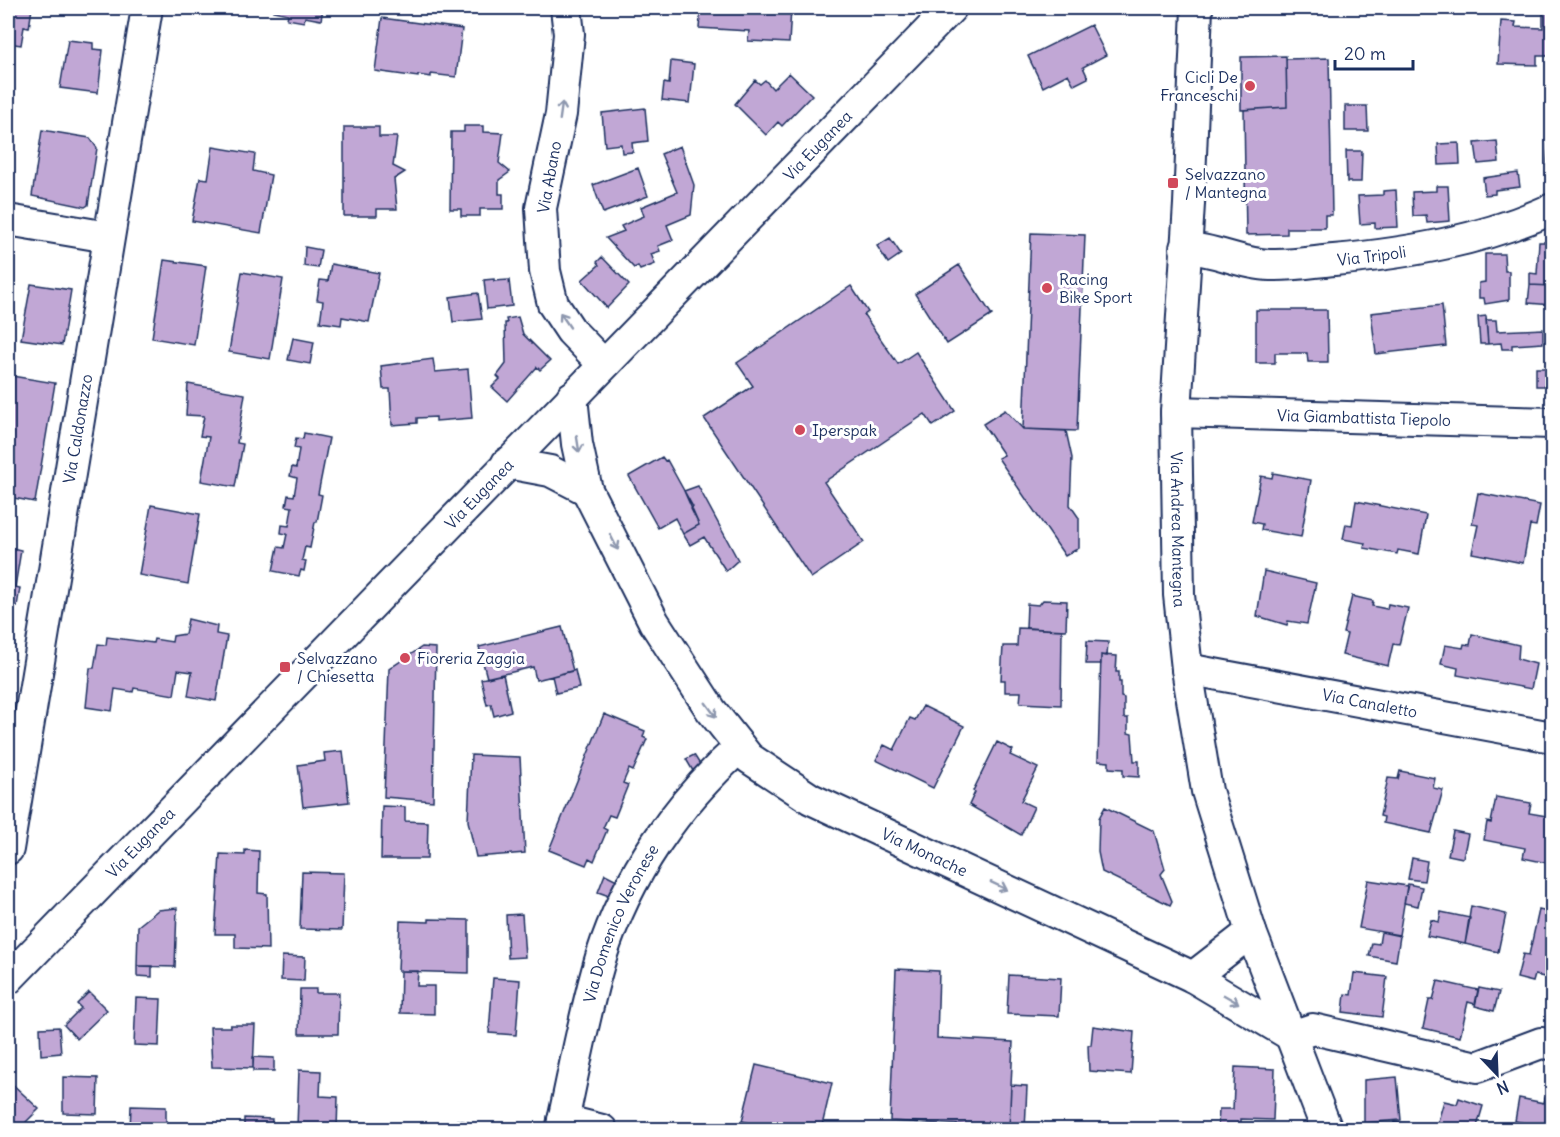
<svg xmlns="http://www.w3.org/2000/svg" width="1560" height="1137" font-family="Delius,sans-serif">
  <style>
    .building { fill: #c1a7d5; stroke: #1b2f5e; stroke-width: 1.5 }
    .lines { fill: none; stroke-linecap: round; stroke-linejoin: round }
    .minor-casing { stroke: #1b2f5e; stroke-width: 34 }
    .minor { stroke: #fff; stroke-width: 30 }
    .oneway { stroke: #8d97ae }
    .poi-dot { fill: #d1495b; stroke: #fff; stroke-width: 2 }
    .labels { text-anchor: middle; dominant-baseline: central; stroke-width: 6; stroke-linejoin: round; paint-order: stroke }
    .poi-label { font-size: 16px; fill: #1b2f5e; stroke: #fff; text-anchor: start }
    .street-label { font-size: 16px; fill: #1b2f5e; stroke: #fff }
  </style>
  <rect width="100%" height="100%" fill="#fff"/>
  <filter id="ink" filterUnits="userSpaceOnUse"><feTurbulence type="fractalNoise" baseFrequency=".0167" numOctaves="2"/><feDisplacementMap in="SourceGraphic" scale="12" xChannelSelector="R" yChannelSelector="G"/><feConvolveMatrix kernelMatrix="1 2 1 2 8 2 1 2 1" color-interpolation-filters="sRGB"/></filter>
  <g filter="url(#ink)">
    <path class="building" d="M8,8H32L29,28L24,27L21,45L8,43Z
      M274,8H323L321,20L305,17L304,22L287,19L288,14L273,11Z
      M701,8H791L789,43L748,41L749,31L699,28Z
      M1543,9H1552V53H1549V56H1537V65L1498,64L1501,21L1516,22L1515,27L1543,28Z
      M382,18L462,29L456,77L431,74V77L418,75V77L375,71Z
      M1091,25L1106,55L1083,67L1088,78L1074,85L1068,74L1043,87L1028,56Z
      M68,40L93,43V49L103,50L98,93L60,88Z
      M1286,56L1287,107L1241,110V57Z
      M1329,58L1332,215H1325V228H1287V234L1246,235L1244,110L1287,107L1286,59Z
      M671,61L694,64L690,103L662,100L664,83L669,84Z
      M789,73L812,95L782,126L778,122L766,135L735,104L755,80L760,84L765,80L773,89Z
      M1345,106H1367L1368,131H1345Z
      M645,108L648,141L632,143L633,152L622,153L621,144L605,146L602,113Z
      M1549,125H1552V165L1547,164Z
      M464,126H483V132L503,133L499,163L510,172L499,180V194H503V209H480V216H461V209H450L451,132H464Z
      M344,127H379V137H397L393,166L405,172L394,179L397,209H377V216H344Z
      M42,130L90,138L97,148L88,205L85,207L32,196Z
      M1497,141L1499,162L1478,164L1475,143Z
      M1459,143L1460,164L1439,165L1438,144Z
      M680,146L694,185L691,215L667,225L673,240L658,246L660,251L651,254L655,264L640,270L638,266L634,268L606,238L624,231L621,226L644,216L641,207L677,192L661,154Z
      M213,147L255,154L253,171L271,175L261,233L192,221L200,178L208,179Z
      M1346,151H1362L1361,182H1347Z
      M638,168L648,196L603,213L593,185Z
      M1518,173L1520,187L1495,190V194L1485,195L1483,178Z
      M1436,186H1448L1450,221L1427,223L1426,215L1413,216L1412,192L1436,191Z
      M1396,190L1398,227L1375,228V223L1360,224L1358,196L1383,195V191Z
      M1031,233L1085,235L1077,431L1023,429Z
      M890,238L901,254L888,263L877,246Z
      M1539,242H1552V286L1530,285V273L1537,274Z
      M305,247L321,250L318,268L304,266Z
      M1485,254H1504L1505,271H1509V300L1485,304L1484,298H1479V283L1485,282Z
      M602,257L629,285L607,308L582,280L599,265L597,262Z
      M164,260L206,266L194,345L152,338Z
      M331,264L379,273L369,322L342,317L341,325L320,322L323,301L317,300L320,280L328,281Z
      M959,265L992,315L947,344L915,294Z
      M242,272L283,279L270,359L229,352Z
      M494,279V281L509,280L512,306L487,309L484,280Z
      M31,284L71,290L62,345L21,339Z
      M1530,285L1552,286V305L1528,303Z
      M851,286L868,312L864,315L898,364L916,352L955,411L933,426L925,414L824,482L864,542L811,578L704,418L753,386L737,363Z
      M478,293L482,319L453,322L450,297Z
      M1442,305L1446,346L1376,354L1371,313Z
      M1256,310H1327L1328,362H1308L1307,353H1275V363H1256Z
      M1486,316L1488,344H1480L1478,317Z
      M518,317L523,334L550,361L540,370L537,367L507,401L492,387L500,379L497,376L506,364L505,323H507L506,319Z
      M1486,320H1496L1497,331L1543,329V343L1512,345V349H1502L1501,343L1488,344Z
      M293,338L314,342L310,364L288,360Z
      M433,359L435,372L468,369L472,418L436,421V417L417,418V423L392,425L390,389H383L381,366Z
      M1536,368H1552V386H1536Z
      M12,376L55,383L35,502L8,497V402Z
      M188,384L245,394L237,443L243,444L235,487L201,481L209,437L200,436L204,416L186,415Z
      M1005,410L1023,429L1066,431L1072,458L1070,505L1079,518V548L1065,556L998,458L1004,455L983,424Z
      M304,433L329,438L318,494L322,495L317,522H315L310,548L305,547L302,560L306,561L304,571L301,570L299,576L273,571L278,547L284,548L287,534L281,533L282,525L289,526L292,507L286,506L288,495L294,496L297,478L290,476L292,467L296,468L299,449L294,448L296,438L303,439Z
      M662,457L665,461L667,460L693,507L691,509L699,525L683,534L675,518L658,528L629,476Z
      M1273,473L1311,480L1301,537L1261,530L1262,524L1252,522L1261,476L1272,478Z
      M698,486L738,560L726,571L704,537L690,545L683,534L699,525L684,491Z
      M1478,493L1540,505L1536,526L1530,525L1523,563L1472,553L1478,525L1472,524Z
      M1356,501L1426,515L1419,554L1398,550L1397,554L1364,548L1365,543L1343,539L1346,524L1352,525Z
      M151,505L200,514L188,584L139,575Z
      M8,547L21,550L15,587L20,588L17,606L8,605Z
      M1264,571L1316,583L1307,624L1288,621L1287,625L1257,616Z
      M1352,596L1373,601L1372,606L1387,609L1388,604L1408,608L1399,645L1393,644L1388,666L1342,655L1347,634L1343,633Z
      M1043,600L1067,601L1066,630L1026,628L1027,604L1039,605Z
      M188,619L217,626L216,634L227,636L216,701L188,696L192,672L178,670L174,695L134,688L133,692L115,689L112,711L86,707L90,668H94L98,644L106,645L107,637L153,643L154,639L172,642L173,636L185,634Z
      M562,627L573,671L536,680L533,667L487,678L479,647Z
      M1018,628L1062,630L1061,705L1020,703L1021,692H1005V680H1001L1003,646H1017Z
      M1472,634L1519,645L1518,659L1536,664L1531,689L1457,675L1458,668L1441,664L1445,645L1463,648L1464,644L1470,645Z
      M1087,641L1108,642L1107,656L1101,655V664H1086Z
      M422,647L436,648L433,801L384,797L389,669Z
      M1101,655L1117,656L1116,672H1119V682H1121V697L1124,698V718H1128V733L1132,734L1134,761H1139V777L1123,776V769L1109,768V762L1098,761Z
      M575,670L579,688L556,693L552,676Z
      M503,674L511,711L494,716L491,704L487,705L481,679Z
      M923,706L964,726L933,788L876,760L884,745L894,750L910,718L915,720Z
      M604,714L645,731L643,737L647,739L633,771L629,769L623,783L628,785L615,817L609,815L603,828L607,830L594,861L589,858L586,865L549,850Z
      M997,742L1013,750L1010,755L1038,768L1021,801L1034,807L1021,835L969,805L975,792L973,791Z
      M343,751L349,802L303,807L298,765L325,761L324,753Z
      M471,755L520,757L525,853L476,857L468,821Z
      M694,755L701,766L693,771L686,759Z
      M1400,771L1435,778L1433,788L1443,790L1431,833L1383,823L1384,817L1380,816L1388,778L1398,779Z
      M1496,797L1531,803L1529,813L1552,817V864L1523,858L1525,848L1484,840L1487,822L1491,823Z
      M382,806L405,807V821L428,822L427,859H381Z
      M1105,807L1154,831L1165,869L1161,874L1172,901L1170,905L1102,872L1098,852L1099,818Z
      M1453,831L1468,834L1463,858L1448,855Z
      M245,850L259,851L258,893L267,894L268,949L235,948V934H215L220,854L245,855Z
      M1412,858L1427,861L1424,881L1408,879Z
      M302,872L344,873L342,930L300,929Z
      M605,874L619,881L612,897L598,892Z
      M1368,880L1407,886L1399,935L1359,928Z
      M1408,884L1422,887L1418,906L1404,903Z
      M1471,906L1506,914L1498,952L1465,944Z
      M177,908L175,967L137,966L138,926L158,910Z
      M1539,910L1552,913V964L1549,978L1535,975L1533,982L1517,978L1523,954L1529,955Z
      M1441,912L1470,918L1465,944L1427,936L1431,920L1439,922Z
      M522,914L525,957L508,958L506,915Z
      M429,919L469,920V973L398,971L400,921L429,922Z
      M1381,932L1400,936L1396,961L1369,956L1372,943L1379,944Z
      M282,956L305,957L304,981L281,980Z
      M137,966H152V977L137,976Z
      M896,969L939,971L937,1038L1013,1042L1009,1130H967V1125L890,1121Z
      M401,971H418L417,986H434V1014L400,1013Z
      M1354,973L1387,977L1382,1017L1343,1012L1345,994L1351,995Z
      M1009,975L1061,978L1059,1016L1007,1014Z
      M493,978L520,980L516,1035L489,1033Z
      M1438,981L1478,990L1475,1004L1468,1002L1460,1037L1423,1028L1429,1000H1433Z
      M1479,988L1499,992L1494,1011L1475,1006Z
      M300,989H316V993H339L338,1034H299Z
      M89,992L107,1010L77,1039L64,1025L81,1008L77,1004Z
      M136,998L161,999L159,1046L134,1045Z
      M230,1025H255L253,1068L212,1067L210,1027H230Z
      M1093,1026L1134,1032L1131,1074L1089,1071L1088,1045H1091Z
      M59,1027L61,1053L41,1055L40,1028Z
      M253,1057L274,1058V1071H253Z
      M756,1065L832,1083L821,1130H780L742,1121Z
      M1235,1067L1275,1069L1273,1120L1241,1119V1127L1218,1126L1219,1109H1233Z
      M299,1070L321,1071L320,1096L338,1097L337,1128L297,1127Z
      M63,1077L98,1078L97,1114L63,1113Z
      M1397,1077L1401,1120L1364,1123V1080Z
      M8,1080L39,1109L26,1122L34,1130H8Z
      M1011,1085L1027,1086L1025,1130H1009Z
      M1459,1098L1483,1106L1476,1130L1436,1128L1444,1101L1457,1104Z
      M1519,1098L1544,1103L1545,1098L1552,1100V1128L1515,1121Z
      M131,1106L166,1107V1130H130Z
      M244,1118L272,1119L271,1130H244Z
      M457,1120L468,1122L467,1130H455Z
      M1394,1122L1416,1124V1130H1394Z
      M199,1126L244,1128V1130H199Z"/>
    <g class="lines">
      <g class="minor-casing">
        <g id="minor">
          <path d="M566,8L569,34L561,114L541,208L545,271L553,304L571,331L603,364"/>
          <path id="s1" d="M1197,8L1189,204L1176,412L1179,595L1187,669L1207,791L1251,932L1327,1130"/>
          <path d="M8,220L108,237"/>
          <path id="s2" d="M1185,248C1216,249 1240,264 1270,265C1291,266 1313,262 1334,260C1410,253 1483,240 1552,209"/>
          <path id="s3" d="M572,397L577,444L587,490L654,622L711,710L749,758L811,799L1193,977L1292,1036"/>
          <path id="s4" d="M1176,412L1552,423"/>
          <path d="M507,463L550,471L587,490"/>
          <path id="s5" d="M1187,669L1552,737"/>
          <path id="s6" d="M8,849L147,8"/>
          <path d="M1193,977L1251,932"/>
          <path id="s7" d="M8,979L951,8"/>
          <path d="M1292,1036L1313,1029L1477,1067L1541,1043L1552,1044"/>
          <path d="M563,1120L602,1130"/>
          <path id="s8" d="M561,1130C574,1072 584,1013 601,957C627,875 677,803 740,747"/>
        </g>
      </g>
      <use href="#minor" class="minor"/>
    </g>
    <defs><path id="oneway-shaft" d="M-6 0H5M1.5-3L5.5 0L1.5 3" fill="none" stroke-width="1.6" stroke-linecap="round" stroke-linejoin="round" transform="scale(1.5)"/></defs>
    <g class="oneway">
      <use href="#oneway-shaft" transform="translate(561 111) rotate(-82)"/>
      <use href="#oneway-shaft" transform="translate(565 320) rotate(-124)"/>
      <use href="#oneway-shaft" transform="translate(578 444) rotate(81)"/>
      <use href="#oneway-shaft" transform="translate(614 542) rotate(63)"/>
      <use href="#oneway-shaft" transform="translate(711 710) rotate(54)"/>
      <use href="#oneway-shaft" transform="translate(999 886) rotate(25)"/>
      <use href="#oneway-shaft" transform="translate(1231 999) rotate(30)"/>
    </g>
  </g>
  <g class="poi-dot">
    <circle cx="1250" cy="86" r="6"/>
    <rect x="1167" y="177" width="12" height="12" rx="3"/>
    <circle cx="1047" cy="288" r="6"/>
    <circle cx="800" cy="430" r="6"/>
    <circle cx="405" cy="658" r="6"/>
    <rect x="279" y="661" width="12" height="12" rx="3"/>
  </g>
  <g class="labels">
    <g class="poi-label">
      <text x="1238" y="77" text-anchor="end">Cicli De<tspan x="1238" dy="18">Franceschi</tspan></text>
      <text x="1185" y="174">Selvazzano<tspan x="1185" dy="18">/ Mantegna</tspan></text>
      <text x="1059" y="279">Racing<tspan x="1059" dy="18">Bike Sport</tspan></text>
      <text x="812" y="430">Iperspak</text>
      <text x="297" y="658">Selvazzano<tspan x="297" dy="18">/ Chiesetta</tspan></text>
      <text x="417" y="658">Fioreria Zaggia</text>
    </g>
    <g class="street-label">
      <text stroke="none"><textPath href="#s7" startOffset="1162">Via Euganea</textPath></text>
      <text transform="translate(549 177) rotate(-80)">Via Abano</text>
      <text stroke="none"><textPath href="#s2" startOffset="189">Via Tripoli</textPath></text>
      <text stroke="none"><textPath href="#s4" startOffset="188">Via Giambattista Tiepolo</textPath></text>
      <text stroke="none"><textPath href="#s6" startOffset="426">Via Caldonazzo</textPath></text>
      <text stroke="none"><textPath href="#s7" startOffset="676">Via Euganea</textPath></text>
      <text stroke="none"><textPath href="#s1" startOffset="522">Via Andrea Mantegna</textPath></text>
      <text stroke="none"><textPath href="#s5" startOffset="186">Via Canaletto</textPath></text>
      <text stroke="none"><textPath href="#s7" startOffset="190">Via Euganea</textPath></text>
      <text stroke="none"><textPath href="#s3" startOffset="608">Via Monache</textPath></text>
      <text stroke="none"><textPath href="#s8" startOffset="216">Via Domenico Veronese</textPath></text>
    </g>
  </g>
  <rect width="1560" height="1137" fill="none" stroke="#fff" stroke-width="30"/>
  <rect x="15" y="15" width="1530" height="1107" fill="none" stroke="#1b2f5e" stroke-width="2" filter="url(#ink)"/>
  <g transform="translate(1497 1074) rotate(157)" stroke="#ffffff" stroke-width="4.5" paint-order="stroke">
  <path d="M0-4.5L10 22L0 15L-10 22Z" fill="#1b2f5e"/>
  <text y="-9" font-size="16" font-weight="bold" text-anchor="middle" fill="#1b2f5e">N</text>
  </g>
  <path d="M1335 60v9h78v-9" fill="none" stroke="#1b2f5e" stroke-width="3"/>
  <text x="1344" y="60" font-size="18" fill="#1b2f5e" stroke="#ffffff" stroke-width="4.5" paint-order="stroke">20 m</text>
</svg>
